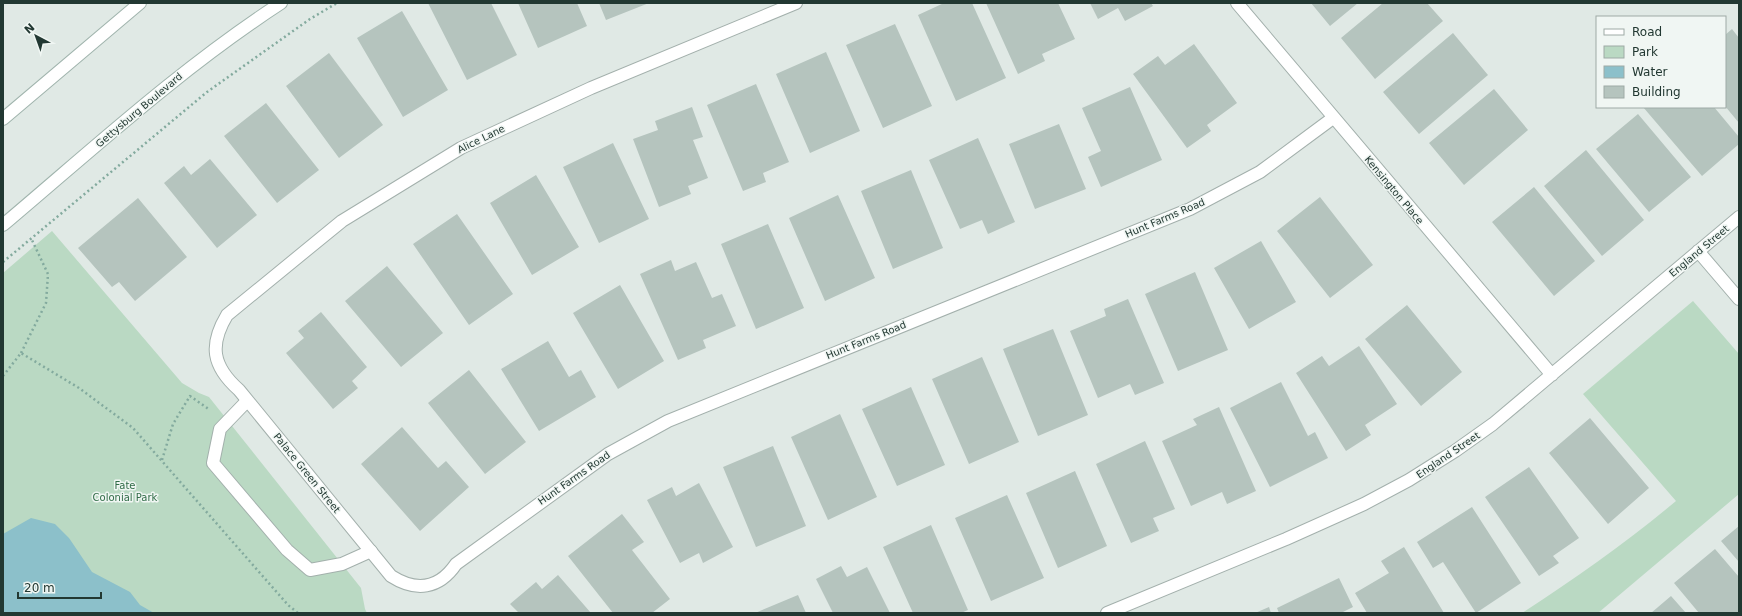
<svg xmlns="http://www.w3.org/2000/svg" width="1742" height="616" font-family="'DejaVu Sans',sans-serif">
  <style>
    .green { fill: #bad9c3 }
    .water { fill: #8cc0ca }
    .building { fill: #b5c4be }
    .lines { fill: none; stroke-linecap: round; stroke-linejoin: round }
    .lane-casing { stroke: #a3b0ac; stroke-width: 14 }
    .street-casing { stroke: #a3b0ac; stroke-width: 14 }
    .secondary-casing { stroke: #a0b4ad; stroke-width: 14 }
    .path { stroke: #83aa9e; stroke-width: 2.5; stroke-dasharray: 2 3; stroke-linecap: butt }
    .lane { stroke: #fff; stroke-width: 12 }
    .street { stroke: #fff; stroke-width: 12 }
    .secondary { stroke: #fff; stroke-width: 12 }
    .labels { text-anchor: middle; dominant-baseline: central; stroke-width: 3; stroke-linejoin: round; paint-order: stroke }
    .street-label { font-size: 10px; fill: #223832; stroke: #f0f6f3 }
    .park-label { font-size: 10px; fill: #306b47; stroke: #f0f6f3 }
  </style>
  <rect width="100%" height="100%" fill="#e0e9e5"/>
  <path class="green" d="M52,231L182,383L199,393L209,397L361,588L365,609L367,613H3V273Z
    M1693,301L1739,354V494L1598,613H1522C1576,578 1627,542 1676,501L1583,394Z"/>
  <path class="water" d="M31,518L55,524L69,538L92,572L130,592L140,605L154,613H3V534Z"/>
  <path class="building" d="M428,3H491L517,55L467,80Z
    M518,3H577L587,26L538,48Z
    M599,3H649L606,20Z
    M944,3H972L1006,78L956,101L918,15Z
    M986,3H1058L1075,39L1042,54L1045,61L1018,74Z
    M1090,3H1151L1153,6L1125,21L1118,8L1098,19Z
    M1311,3H1358L1330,26Z
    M1383,3H1427L1443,21L1375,79L1341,38Z
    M402,11L448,90L403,117L357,38Z
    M895,24L932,106L883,128L846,45Z
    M1732,29L1739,38V123L1725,106V35Z
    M1453,33L1488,75L1419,134L1383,92Z
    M1194,44L1237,103L1207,125L1211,131L1187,148L1133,74L1158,56L1165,65Z
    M826,52L860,131L810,153L776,74Z
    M329,53L383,125L339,158L286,86Z
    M756,84L789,162L763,173L766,182L743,191L707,105Z
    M1130,87L1162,160L1101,187L1088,157L1101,151L1082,108Z
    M1494,89L1528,130L1464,185L1429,143Z
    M266,103L319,170L277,203L224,136Z
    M692,107L703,137L693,140L708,178L688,186L691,194L659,207L633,139L658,130L655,121Z
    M1643,107H1714L1739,137V144L1702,176Z
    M1638,114L1691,177L1649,212L1596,149Z
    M1059,124L1086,189L1035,209L1009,144Z
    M978,138L1015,222L988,234L982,220L960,229L929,160Z
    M613,143L649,219L599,243L563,167Z
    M1586,150L1644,220L1602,256L1544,186Z
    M210,159L257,215L217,248L164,183L184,166L191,175Z
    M911,170L943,248L893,269L861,191Z
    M536,175L579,247L532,275L490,203Z
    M1534,187L1595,261L1554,296L1492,222Z
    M838,195L875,278L825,301L789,218Z
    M1320,197L1373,265L1330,298L1277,231Z
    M138,198L187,257L135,301L119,282L112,287L78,248Z
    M457,214L513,294L469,325L413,244Z
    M768,224L804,308L756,329L721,244Z
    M1261,241L1296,302L1249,329L1214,268Z
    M671,260L675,271L696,262L712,298L722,294L736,326L703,340L706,348L678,360L640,274Z
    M387,266L443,333L401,367L345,301Z
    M1195,272L1228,350L1178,371L1145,294Z
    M620,285L664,361L618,389L573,313Z
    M1128,299L1164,383L1135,395L1130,384L1098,398L1070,331L1106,316L1104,309Z
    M1407,305L1462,372L1421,406L1365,339Z
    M321,312L367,367L352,381L358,388L333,409L286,353L304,338L298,331Z
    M1053,329L1088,415L1038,436L1003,349Z
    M548,341L569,377L581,370L596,397L539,431L501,369Z
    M1359,346L1397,404L1365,425L1371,435L1346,451L1296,373L1322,356L1329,366Z
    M982,357L1019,442L969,464L932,379Z
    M469,370L526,442L485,474L428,403Z
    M1281,382L1308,436L1315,432L1328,458L1270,487L1230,408Z
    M911,387L945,465L897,486L862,409Z
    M1219,407L1256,491L1227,504L1222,492L1191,506L1162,441L1197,425L1193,419Z
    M840,414L877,497L828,520L791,437Z
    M1590,418L1649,488L1608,524L1549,453Z
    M402,427L438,468L446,461L469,487L420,531L361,464Z
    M1145,441L1175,509L1153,518L1159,531L1131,543L1096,464Z
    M773,446L806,526L756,547L723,467Z
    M1529,467L1579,538L1553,556L1559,563L1539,576L1485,497Z
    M1075,471L1107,546L1058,568L1026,493Z
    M699,483L733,547L703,563L699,553L680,563L647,500L672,487L676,496Z
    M1007,495L1044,578L991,601L955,518Z
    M1472,507L1521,583L1476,613L1443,562L1433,568L1417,542Z
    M622,514L644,542L632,550L670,599L652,613H613L568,556Z
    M931,525L968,610L961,613H913L883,547Z
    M1739,526V562L1721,541Z
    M1404,547L1444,613H1367L1355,593L1389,573L1381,561Z
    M1715,549L1739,577V613H1699L1674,583Z
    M841,566L847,577L867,567L890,613H833L816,579Z
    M558,575L591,613H519L510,604L536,582L542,589Z
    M1339,578L1353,607L1341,613H1279L1277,608Z
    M798,595L806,613H755Z
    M1671,596L1686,613H1651Z
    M1269,607L1271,613H1255Z"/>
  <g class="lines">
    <g class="lane-casing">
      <path id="lane" d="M247,401L220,429L213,463L287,550L310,570L342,564L371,551"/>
    </g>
    <g class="street-casing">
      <path id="street" d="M796,3L591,88L461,148L342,221L227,315C209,345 212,366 239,390L391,576C416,592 439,589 456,564L608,454L668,421L1190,209L1260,172L1333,118
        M1237,3L1552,375
        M1698,251L1739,299
        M1107,613L1286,539L1364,504L1409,480L1455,451L1493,424L1739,217"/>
    </g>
    <g class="secondary-casing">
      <path id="secondary" d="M3,119L140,3
        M3,225C93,149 181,68 281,3"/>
    </g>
    <path class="path" d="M3,262L207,92L310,19L337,3
      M21,353L46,303L48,274L31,238
      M3,376L21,353L79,388L133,428L288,605L298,613
      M162,460L173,424L190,396L210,410"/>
    <use href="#lane" class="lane"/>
    <use href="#street" class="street"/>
    <use href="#secondary" class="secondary"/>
  </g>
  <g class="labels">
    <g class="street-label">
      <text transform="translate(139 110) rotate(-40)">Gettysburg Boulevard</text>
      <text transform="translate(481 139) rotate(-26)">Alice Lane</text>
      <text transform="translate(1394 190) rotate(50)">Kensington Place</text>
      <text transform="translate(1165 218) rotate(-23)">Hunt Farms Road</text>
      <text transform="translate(1699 251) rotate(-40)">England Street</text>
      <text transform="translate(866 340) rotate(-22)">Hunt Farms Road</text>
      <text transform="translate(1448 455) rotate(-34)">England Street</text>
      <text transform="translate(307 473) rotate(51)">Palace Green Street</text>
      <text transform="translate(574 478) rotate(-35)">Hunt Farms Road</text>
    </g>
    <g class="park-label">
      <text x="125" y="485">Fate<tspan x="125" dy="12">Colonial Park</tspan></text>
    </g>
  </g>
  <rect width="1742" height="616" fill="none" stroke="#223832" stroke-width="8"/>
  <rect x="1596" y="16" width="130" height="92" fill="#f0f6f3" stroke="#9eaaa6"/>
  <rect x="1604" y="29" width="20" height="6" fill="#ffffff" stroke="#9eaaa6"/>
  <text x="1632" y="36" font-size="12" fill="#223832">Road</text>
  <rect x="1604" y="46" width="20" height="12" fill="#bad9c3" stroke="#9eaaa6"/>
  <text x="1632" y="56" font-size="12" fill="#223832">Park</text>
  <rect x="1604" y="66" width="20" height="12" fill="#8cc0ca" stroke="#9eaaa6"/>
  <text x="1632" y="76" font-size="12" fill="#223832">Water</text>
  <rect x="1604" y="86" width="20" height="12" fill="#b5c4be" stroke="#9eaaa6"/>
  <text x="1632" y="96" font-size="12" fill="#223832">Building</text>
  <g transform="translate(36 36) rotate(319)" stroke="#f0f6f3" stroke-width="3" paint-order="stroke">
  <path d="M0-3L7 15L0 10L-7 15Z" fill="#223832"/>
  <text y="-6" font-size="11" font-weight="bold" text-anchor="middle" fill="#223832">N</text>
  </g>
  <path d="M18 592v6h83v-6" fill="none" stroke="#223832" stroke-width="2"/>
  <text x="24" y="592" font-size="12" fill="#223832" stroke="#f0f6f3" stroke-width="3" paint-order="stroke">20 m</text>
</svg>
